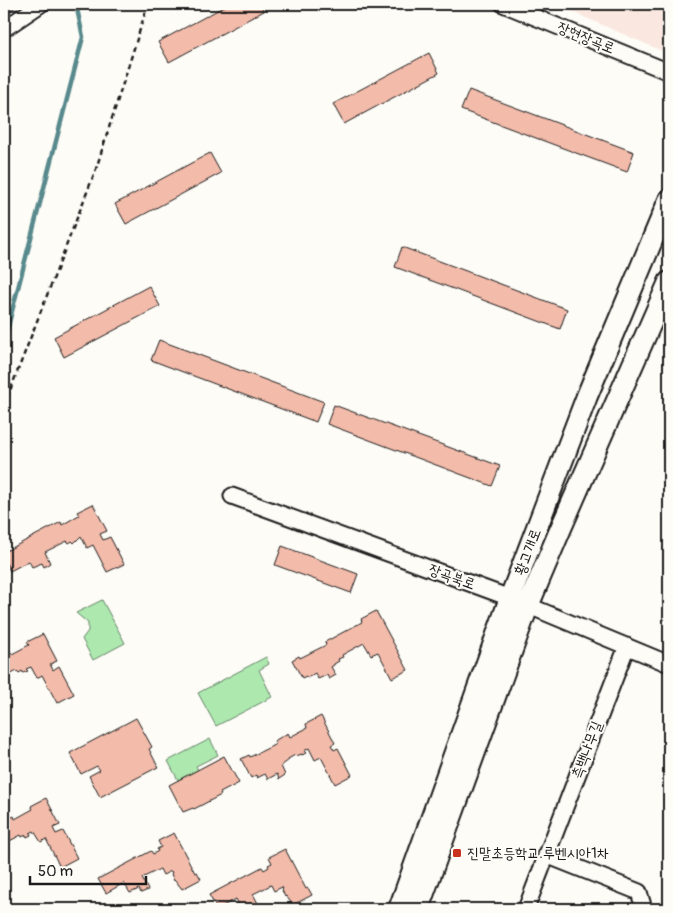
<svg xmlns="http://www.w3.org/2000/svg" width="673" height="913" font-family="Pangolin,'Poor Story',sans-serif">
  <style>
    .built { fill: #fae8e0 }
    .green { fill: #ade9af; stroke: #648266 }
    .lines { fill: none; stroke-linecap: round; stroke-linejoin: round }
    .stream { stroke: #59898c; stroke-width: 4.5 }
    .building { fill: #f3bbaa; stroke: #1c1c1c }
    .street-casing { stroke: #1c1c1c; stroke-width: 19 }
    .secondary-casing { stroke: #1c1c1c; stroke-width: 24 }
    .path { stroke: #1c1c1c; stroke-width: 2.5; stroke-dasharray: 5 4; stroke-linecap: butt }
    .street { stroke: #fdfcf7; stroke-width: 15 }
    .secondary { stroke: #fdfcf7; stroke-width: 20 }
    .poi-dot { fill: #c8321e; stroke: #fdfcf7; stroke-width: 2 }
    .labels { text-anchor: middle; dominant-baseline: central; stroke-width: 4; stroke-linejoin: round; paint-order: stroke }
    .street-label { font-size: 15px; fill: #1c1c1c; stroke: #fdfcf7 }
    .poi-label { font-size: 15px; fill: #1c1c1c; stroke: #fdfcf7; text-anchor: start }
  </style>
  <rect width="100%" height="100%" fill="#fdfcf7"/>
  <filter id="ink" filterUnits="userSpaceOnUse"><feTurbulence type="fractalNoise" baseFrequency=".02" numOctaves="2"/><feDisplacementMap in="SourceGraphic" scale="10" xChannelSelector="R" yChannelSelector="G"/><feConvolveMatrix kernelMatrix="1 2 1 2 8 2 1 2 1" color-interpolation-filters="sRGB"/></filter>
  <g filter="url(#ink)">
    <path class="built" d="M554,4H669V54Z"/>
    <path class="green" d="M102,600L125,643L93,660L82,639L88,631V623L76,613Z
      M266,657L269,664L259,670L272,697L216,726L198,693Z
      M210,739L218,755L196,766L198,770L178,780L168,761Z"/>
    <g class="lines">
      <path class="stream" d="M4,342L83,37L76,4"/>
    </g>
    <path class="building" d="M4,4H21L4,14Z
      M229,4H260L264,11L169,62L158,42Z
      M429,53L439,73L344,124L333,104Z
      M469,90L634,152L627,172L461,110Z
      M210,153L221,173L126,224L115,204Z
      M402,247L567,309L560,329L395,267Z
      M149,286L160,306L64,357L54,337Z
      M159,340L324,402L316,422L151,360Z
      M334,405L500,466L492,486L327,424Z
      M93,504L107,531L100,534L103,540L110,537L124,564L107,572L93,545L87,548L81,536L74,543L72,541L69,543L67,541L45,552L50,563L44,567L42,563L32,567L29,561L10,571L4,559V552L61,522L62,525L79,515L77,512Z
      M282,546L358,574L351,593L275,565Z
      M376,611L408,670L392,678L378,652L371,655L364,643L342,655L343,657L338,659L339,661L334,664V665L331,667L336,675L329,679L327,675L318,679L315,673L307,678L306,676L302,678L292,660L299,656L300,658L326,645L325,642L362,622L361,619Z
      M43,634L57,661L50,664L53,670L59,666L74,694L57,703L42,675L37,678L31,667L26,669L28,671L23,673L22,671L19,673L17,671L4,678V656L11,652L12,654L29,645L27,642Z
      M321,716L335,743L331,745L334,750L338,748L352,775L335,784L321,757L315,760L309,748L304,751L306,753L302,755V754L296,756L295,755L288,759L289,760L281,766L285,775L279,779L277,774L268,779L265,774L257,778L256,775L251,778L241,759L249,755L250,757L276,744L274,741L288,733L290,737L307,728L306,724Z
      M136,718L152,747L149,749L158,767L100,797L89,776L100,770L97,766L81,774L70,753Z
      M224,756L239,783L220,793L221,795L194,809L193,808L183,812L169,785Z
      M46,798L60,825L53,828L56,834L63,831L77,858L60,867L46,839L41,842L34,831L30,833L31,835L27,837L26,835L22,837L21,835L4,844V821L14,816L15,819L33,809L31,806Z
      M174,833L195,873L197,872L201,879L182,889L175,880L174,881L171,874L172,873L171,871L163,875L160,869L142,878L148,890L141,893L139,889L130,893L124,883L106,893L98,879L151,851L153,854L158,851L157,849L161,847L158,841Z
      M285,849L306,889L308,888L312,895L293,905L286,896L285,897L282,890L283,889L282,887L274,891L271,885L253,894L259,905L252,909L250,905L241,909L236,899L217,909L209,895L262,867L264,870L269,867L268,865L272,863L269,857Z"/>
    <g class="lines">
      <g class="street-casing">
        <path id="street" d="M503,4L669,72
          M4,29L41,4
          M232,496L510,598L669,664
          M546,855L639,892L644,909
          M526,909L627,646"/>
      </g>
      <g class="secondary-casing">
        <path id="secondary" d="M399,909L510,598L587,396L669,200
          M418,909L528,606L561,528L669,282"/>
      </g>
      <path class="path" d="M4,406L96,169L148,4"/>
      <use href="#street" class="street"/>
      <use href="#secondary" class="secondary"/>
    </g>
  </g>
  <rect class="poi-dot" x="452" y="848" width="10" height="10" rx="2.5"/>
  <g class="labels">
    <g class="street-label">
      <text transform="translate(586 38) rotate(22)">장현장곡로</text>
      <text transform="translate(528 552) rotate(-69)">황고개로</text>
      <text transform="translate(452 577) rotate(20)">장곡북로</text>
      <text transform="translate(587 750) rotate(-69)">측백나무길</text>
    </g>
    <g class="poi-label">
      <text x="467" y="853">진말초등학교.루벤시아1차</text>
    </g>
  </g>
  <rect width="673" height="913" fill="none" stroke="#fdfcf7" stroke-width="20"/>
  <rect x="10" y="10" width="653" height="893" fill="none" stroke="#1c1c1c" stroke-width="2" filter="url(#ink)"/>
  <path d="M30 876v8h116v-8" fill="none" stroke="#1c1c1c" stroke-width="2.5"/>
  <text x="38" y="876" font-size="15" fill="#1c1c1c" stroke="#fdfcf7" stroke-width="4" paint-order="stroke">50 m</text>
</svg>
